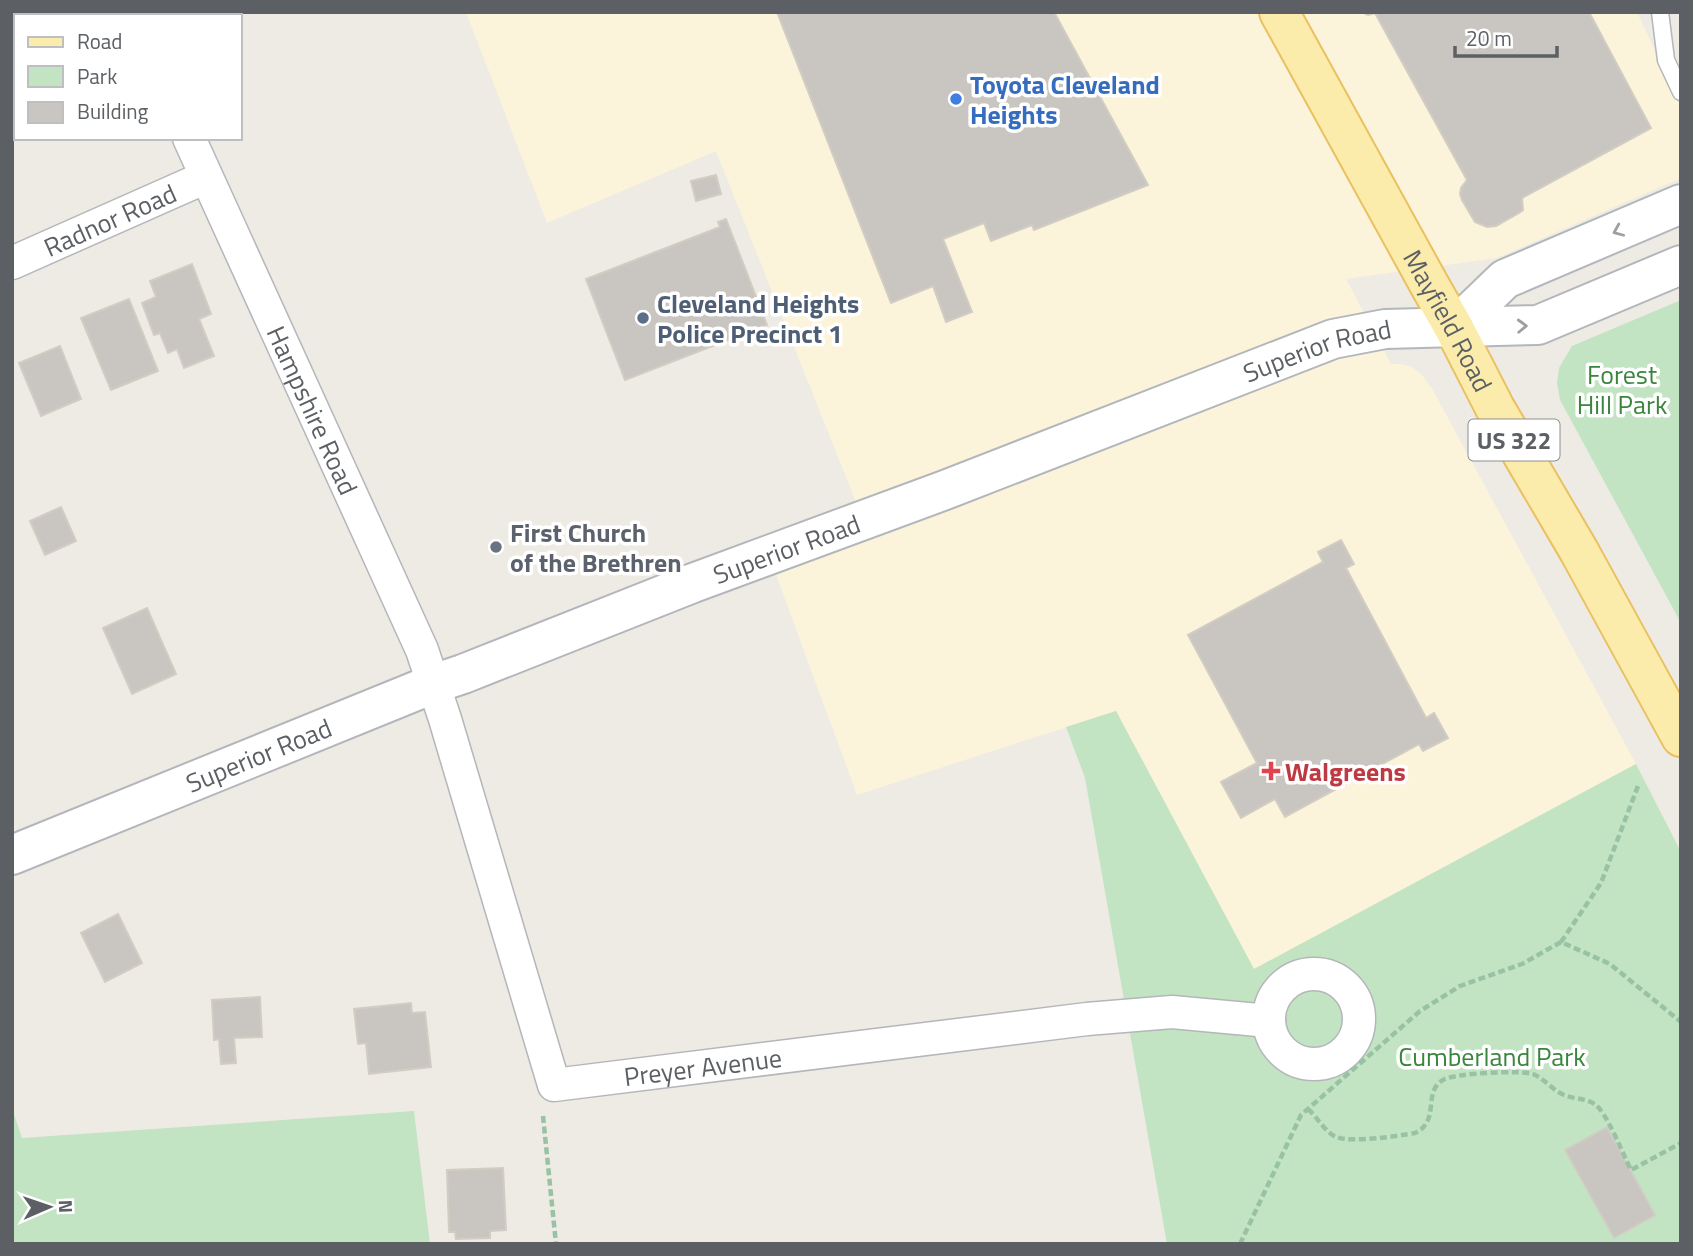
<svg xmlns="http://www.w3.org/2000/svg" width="1693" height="1256" font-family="'Titillium Web',sans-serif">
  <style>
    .commercial { fill: #fcf3db }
    .green { fill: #c2e4c2 }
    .building { fill: #c9c6c1; stroke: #d2cdc3; stroke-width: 2 }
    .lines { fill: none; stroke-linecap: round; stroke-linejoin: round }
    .lane-casing { stroke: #b4b6ba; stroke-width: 19 }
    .street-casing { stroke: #b4b6ba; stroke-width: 35 }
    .secondary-casing { stroke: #b3b7bb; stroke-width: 42 }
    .primary-casing { stroke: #eac061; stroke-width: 42 }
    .path { stroke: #99c2a5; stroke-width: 4.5; stroke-dasharray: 7 3.5; stroke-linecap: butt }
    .lane { stroke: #fff; stroke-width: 16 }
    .street { stroke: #fff; stroke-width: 32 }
    .secondary { stroke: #fff; stroke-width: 38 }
    .primary { stroke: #fbecac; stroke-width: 38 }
    .oneway { stroke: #9da0a2 }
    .shop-dot { fill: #3f7fe0; stroke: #fff; stroke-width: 2.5 }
    .service-dot { fill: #5c6f8a; stroke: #fff; stroke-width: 2.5 }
    .worship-dot { fill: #6b7280; stroke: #fff; stroke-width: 2.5 }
    .health-dot { fill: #e0444e; stroke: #fff; stroke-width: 2.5 }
    .labels { text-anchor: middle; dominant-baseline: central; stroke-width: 7; stroke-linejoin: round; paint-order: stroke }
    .shield { fill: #fff; stroke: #8d9092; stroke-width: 2 }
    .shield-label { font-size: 24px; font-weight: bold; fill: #5c6064 }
    .shop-label { font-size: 26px; font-weight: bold; fill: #366cbe; stroke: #fff; text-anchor: start }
    .street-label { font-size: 26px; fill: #5c6064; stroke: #fff }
    .service-label { font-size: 26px; font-weight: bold; fill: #4e5e75; stroke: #fff; text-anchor: start }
    .park-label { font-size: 26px; fill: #3a853c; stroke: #fff }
    .worship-label { font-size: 26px; font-weight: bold; fill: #5b616d; stroke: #fff; text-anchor: start }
    .health-label { font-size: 26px; font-weight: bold; fill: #be3a42; stroke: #fff; text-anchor: start }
  </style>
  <rect width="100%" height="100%" fill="#eeebe4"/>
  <path class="commercial" d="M466,12H1637L1681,107V178L1497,258L1346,279L1391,364H1400L1412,367L1422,375L1431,387L1636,764L1254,969L1116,711L857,795L775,572L867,537L854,497L716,151L547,223Z"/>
  <path class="green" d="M1681,300V623L1560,400L1557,383L1559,368L1572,346Z
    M1116,711L1254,969L1636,764L1681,852V1244H1167L1085,778L1066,727Z
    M12,1108L22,1138L414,1111L430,1244H12Z"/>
  <path class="building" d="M777,12H1054L1148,185L1034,230L1032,225L991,241L984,223L943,239L972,312L946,322L933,286L891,303Z
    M1362,12H1589L1651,128L1522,198L1523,210L1519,213L1496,226L1487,227L1480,224L1475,222L1462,200L1460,194L1461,188L1467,180L1375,13L1368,15Z
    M716,175L721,194L696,201L691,181Z
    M726,219L767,325L625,380L586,279L720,227L718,222Z
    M192,264L211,314L199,319L214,356L184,368L177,349L168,353L160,333L154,335L142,303L156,297L150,281Z
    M129,299L158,371L111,390L81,318Z
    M60,346L81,399L41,416L19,363Z
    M61,507L76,541L45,555L30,521Z
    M1341,540L1354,564L1346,568L1426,718L1434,713L1448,738L1423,751L1419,744L1285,817L1275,799L1241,818L1221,782L1257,763L1188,635L1323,562L1318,552Z
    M147,608L176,674L132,694L103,628Z
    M118,914L142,963L105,982L81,933Z
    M260,997L262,1037L234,1038L236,1063L221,1064L219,1039L214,1040L212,1000Z
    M411,1003L412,1013L425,1012L431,1067L369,1074L366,1043L358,1044L354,1009Z
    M1607,1127L1655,1215L1614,1238L1565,1150Z
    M503,1168L506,1230L490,1231V1238L456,1239L455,1232H449L447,1170Z"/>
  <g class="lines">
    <g class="lane-casing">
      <path id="lane" d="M1660,12L1666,60L1681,92"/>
    </g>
    <g class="street-casing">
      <g id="street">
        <path d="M135,12L136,16"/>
        <path id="s1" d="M189,138L422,650L445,719L554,1085L1087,1019L1172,1012L1269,1021"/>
        <path id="s2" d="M12,263L206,177"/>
        <circle cx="1314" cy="1019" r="45"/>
      </g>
    </g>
    <g class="secondary-casing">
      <g id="secondary">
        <path d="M1454,328L1505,279L1681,204"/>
        <path id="s3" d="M12,855L433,684L463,674L693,583L945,490L1333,339L1385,329L1538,325L1681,265"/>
      </g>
    </g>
    <g class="primary-casing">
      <g id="primary">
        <path id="s4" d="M1279,12L1430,286L1454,328L1495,408L1579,551L1681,737"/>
      </g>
    </g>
    <path class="path" d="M1561,942L1601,883L1638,786
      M1308,1109C1318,1118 1325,1132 1336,1137C1350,1143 1399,1136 1415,1133C1441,1121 1422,1092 1443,1080C1453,1073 1522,1070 1533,1074C1545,1079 1552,1090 1564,1095C1576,1100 1589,1097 1599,1108C1611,1123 1622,1152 1631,1170L1681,1143
      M543,1116L556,1244
      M1240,1244L1301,1115L1420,1011L1460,986L1522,964L1561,942L1610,964L1681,1022"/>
    <use href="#lane" class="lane"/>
    <use href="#street" class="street"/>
    <use href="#secondary" class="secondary"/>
    <use href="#primary" class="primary"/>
  </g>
  <defs><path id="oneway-chevron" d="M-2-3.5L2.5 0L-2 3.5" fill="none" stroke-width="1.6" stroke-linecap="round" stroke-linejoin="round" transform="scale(1.75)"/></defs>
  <g class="oneway">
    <use href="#oneway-chevron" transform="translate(1618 231) rotate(157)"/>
    <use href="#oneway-chevron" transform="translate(1522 326) rotate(-2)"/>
  </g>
  <circle class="shop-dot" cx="956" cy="99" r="7"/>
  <circle class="service-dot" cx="643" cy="318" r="7"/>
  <circle class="worship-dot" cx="496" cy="547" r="7"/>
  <path class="health-dot" d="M1267.5 760.5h7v7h7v7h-7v7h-7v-7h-7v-7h7z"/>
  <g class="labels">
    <rect class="shield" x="1468.5" y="419.5" width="91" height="41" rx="5"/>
    <g class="shield-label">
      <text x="1514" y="440">US 322</text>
    </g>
    <g class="shop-label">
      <text x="970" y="84">Toyota Cleveland<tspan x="970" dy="30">Heights</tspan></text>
    </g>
    <g class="street-label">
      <text stroke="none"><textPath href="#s2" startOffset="107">Radnor Road</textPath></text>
      <text stroke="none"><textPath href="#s4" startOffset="352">Mayfield Road</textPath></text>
      <text stroke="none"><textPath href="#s3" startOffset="1400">Superior Road</textPath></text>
      <text stroke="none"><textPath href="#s1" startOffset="299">Hampshire Road</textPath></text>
      <text stroke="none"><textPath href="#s3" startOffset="833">Superior Road</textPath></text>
      <text stroke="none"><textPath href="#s3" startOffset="266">Superior Road</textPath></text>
      <text stroke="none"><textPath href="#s1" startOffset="1167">Preyer Avenue</textPath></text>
    </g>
    <g class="service-label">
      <text x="657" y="303">Cleveland Heights<tspan x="657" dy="30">Police Precinct 1</tspan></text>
    </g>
    <g class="park-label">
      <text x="1622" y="374">Forest<tspan x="1622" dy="30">Hill Park</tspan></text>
      <text x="1492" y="1056">Cumberland Park</text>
    </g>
    <g class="worship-label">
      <text x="510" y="532">First Church<tspan x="510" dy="30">of the Brethren</tspan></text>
    </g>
    <g class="health-label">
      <text x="1285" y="771">Walgreens</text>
    </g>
  </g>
  <rect width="1693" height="1256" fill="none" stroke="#5c6064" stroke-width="28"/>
  <rect x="14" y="14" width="228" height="126" fill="#ffffff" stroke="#bebfc1" stroke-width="2"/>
  <rect x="28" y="37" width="35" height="10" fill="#fbecac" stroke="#bebfc1" stroke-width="2"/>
  <text x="77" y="49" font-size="21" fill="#5c6064">Road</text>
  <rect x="28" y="66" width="35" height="21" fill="#c2e4c2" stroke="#bebfc1" stroke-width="2"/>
  <text x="77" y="84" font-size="21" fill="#5c6064">Park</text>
  <rect x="28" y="102" width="35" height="21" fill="#c9c6c1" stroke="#bebfc1" stroke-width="2"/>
  <text x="77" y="119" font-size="21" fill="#5c6064">Building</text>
  <g transform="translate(49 1207) rotate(88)" stroke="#ffffff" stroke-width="5" paint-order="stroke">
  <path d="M0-5L12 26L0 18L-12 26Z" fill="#5c6064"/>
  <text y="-10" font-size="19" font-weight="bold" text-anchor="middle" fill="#5c6064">N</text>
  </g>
  <path d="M1455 46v10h102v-10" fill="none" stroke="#5c6064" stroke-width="3.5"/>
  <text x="1466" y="46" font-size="21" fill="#5c6064" stroke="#ffffff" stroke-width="5" paint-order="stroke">20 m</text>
</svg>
